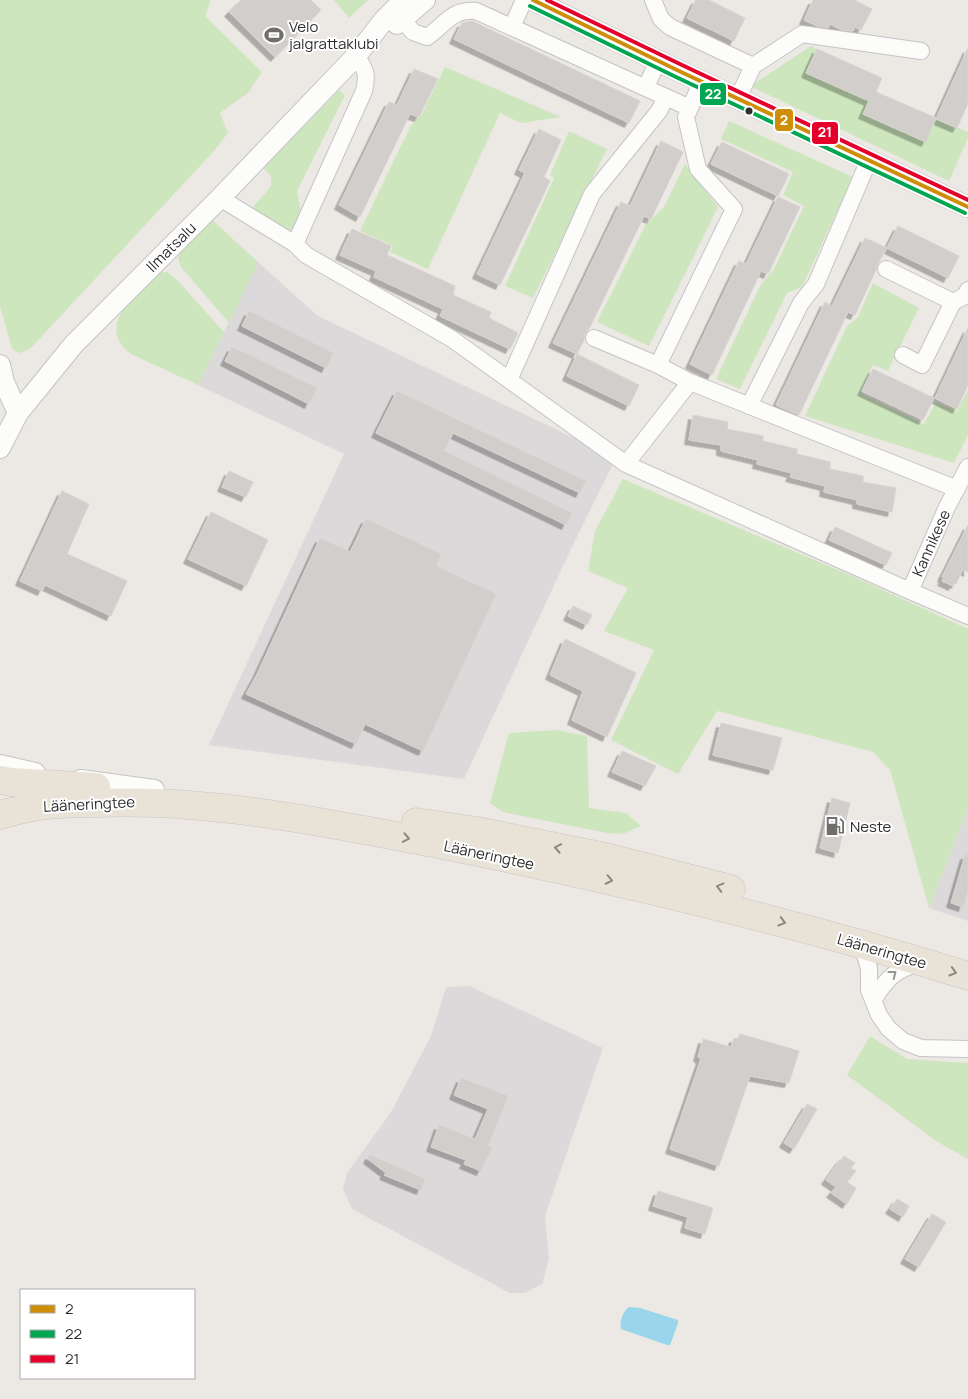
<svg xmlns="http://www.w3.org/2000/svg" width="968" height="1399" font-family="Manrope,sans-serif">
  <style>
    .industrial { fill: #dcd9db }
    .green { fill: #cee6be }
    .water { fill: #99d6ec }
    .building { fill: #d1cecb; stroke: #d7d4d0; filter: url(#shadow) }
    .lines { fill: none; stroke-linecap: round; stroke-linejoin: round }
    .minor-casing { stroke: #c5c4c5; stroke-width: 18 }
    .tertiary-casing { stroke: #c5c4c5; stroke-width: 22 }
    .trunk-casing { stroke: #c6c5c4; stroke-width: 29 }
    .minor { stroke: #fcfcfb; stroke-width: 16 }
    .tertiary { stroke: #fcfcfb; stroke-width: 20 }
    .trunk { stroke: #e9e2d6; stroke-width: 28 }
    .bus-1-casing { stroke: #fff; stroke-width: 8 }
    .bus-2-casing { stroke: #fff; stroke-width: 8 }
    .bus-3-casing { stroke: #fff; stroke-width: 8 }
    .bus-1 { stroke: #cf8e09; stroke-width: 4 }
    .bus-2 { stroke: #00a651; stroke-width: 4 }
    .bus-3 { stroke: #e4002b; stroke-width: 4 }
    .oneway { stroke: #8c8882 }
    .oneway2 { stroke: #959594 }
    .bus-dot { fill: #2e2e2e; stroke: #fff; stroke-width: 2 }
    .labels { text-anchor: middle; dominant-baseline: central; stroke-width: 4; stroke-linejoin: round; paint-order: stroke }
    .poi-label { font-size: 15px; fill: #2e2e2e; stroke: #fff; text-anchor: start }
    .street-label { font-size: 15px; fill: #2e2e2e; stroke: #fff }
    .line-badge { stroke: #fff; stroke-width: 2 }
    .badge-label { font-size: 14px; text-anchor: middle; font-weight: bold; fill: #fff }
  </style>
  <defs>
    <filter id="shadow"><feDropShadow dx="-4.5" dy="4.5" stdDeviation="0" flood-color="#0004"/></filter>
  </defs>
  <rect width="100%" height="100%" fill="#ece8e4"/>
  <path class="industrial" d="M258,262L318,316L616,458L569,553L464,779L209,745L344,454L198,385Z
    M968,808V921L929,908Z
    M469,986L603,1048L545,1216L549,1259L542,1284L525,1293H510L352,1209L343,1189L347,1173L391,1112L431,1036L446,987Z"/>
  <path class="green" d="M0,0H211L205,16L262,72L248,93L220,113L228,133L214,151L30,349L20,353L12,349L0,306Z
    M334,0H368L349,18Z
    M811,46L817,49L807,73L869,101L926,141L937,118L968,132V138L949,181L750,86Z
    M445,67L561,117L521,123L500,113L428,269L390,252L393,246L360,231L410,127L422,114Z
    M339,90L345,95L297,191L301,212L292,229L285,231L252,211L254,206L271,186V176L263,168Z
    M729,121L853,177L802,287L787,293L740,389L716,379L761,284L774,269L804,206L783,195L793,172L721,139Z
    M569,131L607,149L533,298L505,286L554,178L550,175Z
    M685,164L718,207L649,346L597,322L646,224L664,207Z
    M211,219L258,262L229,323L181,267L178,258L181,250Z
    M167,272L176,279L224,332L198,385L131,354C94,326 136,295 157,273Z
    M873,283L919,308L888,371L873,365L860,393L924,424L936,402L957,411L968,390V435L954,463L805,416L847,326L858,317Z
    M623,479L850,575L968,629V808L929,908L890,770L873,752L717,711L678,774L611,740L654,650L604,631L628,588L588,571L595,531Z
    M556,730L587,736L589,808L626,813L641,826L623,834L607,833L512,814L503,812L490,803L509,733Z
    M870,1036L907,1059L968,1063V1159L936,1141L847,1075Z"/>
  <path class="water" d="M629,1307L640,1308L678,1320V1323L670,1345H667L621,1329C619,1322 623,1311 629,1307Z"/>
  <path class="building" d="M241,0H311L321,10L275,57L229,12Z
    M696,0H709L745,18L734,41L687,18Z
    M813,0H854L872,9L861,30L855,27L853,31L842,30L830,24L828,28L817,26L804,20Z
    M472,21L640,101L629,123L454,39L462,23Z
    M968,48V103L957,128L936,119Z
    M817,49L882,78L876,92L936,118L926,142L863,114L869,101L806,73Z
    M414,69L438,79L419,117L410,114L360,217L339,205L389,102L397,105Z
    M539,129L561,140L544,177L550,181L500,285L477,274L525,173L519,170Z
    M661,141L683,152L651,219L644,216L589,329L585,334L584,340L577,354L553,343L621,202L630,206Z
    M722,142L789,174L778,196L711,164Z
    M778,197L800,207L768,274L761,271L712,375L690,364L739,261L746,264Z
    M898,226L959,256L948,278L887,248Z
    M352,229L391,246L387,255L455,286L453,295L491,312L489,318L518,333L510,349L440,316L443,309L374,277L376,271L340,255Z
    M865,238L887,248L877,265L876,270L855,315L848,312L799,415L776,405L825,302L832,306Z
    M249,311L333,353L326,368L242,326Z
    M968,328V385L957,409L935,398Z
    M232,347L317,388L309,404L225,361Z
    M577,354L639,385L629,406L567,376Z
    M873,369L934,398L923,420L862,391Z
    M397,391L586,481L580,493L453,433L444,451L572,513L566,525L376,433Z
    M693,415L728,422L727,429L763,436V441L797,449V454L830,462V469L863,476V482L896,488L892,512L857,504V500L824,492L825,486L790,477L792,473L757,464L758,460L721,451V445L689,440Z
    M229,471L253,482L246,497L222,487Z
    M62,491L89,504L67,554L127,581L111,616L45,585L42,591L20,581Z
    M211,512L268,540L246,586L188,559Z
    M366,519L441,554L436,566L496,594L423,751L365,724L356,744L246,694L257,674L320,538L350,552Z
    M968,525V572L963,569L956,584L954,583L953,586L942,581L944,578L942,577Z
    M835,527L892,553L886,565L829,540Z
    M573,606L592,615L587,625L568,616Z
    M565,639L636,673L607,737L572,720L583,691L550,675Z
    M721,723L782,738L773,770L713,755Z
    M622,751L656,766L645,786L612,772Z
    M832,798L850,803L838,853L820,848Z
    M965,855H968V890L963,907L951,903Z
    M740,1034L799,1051L789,1083L750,1076L719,1166L670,1149L701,1059L698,1057L703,1039L731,1047L734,1038L738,1039Z
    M461,1078L508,1096L488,1146L492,1147L481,1171L464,1164L466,1160L431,1147L439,1125L475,1139L488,1109L454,1095Z
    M807,1104L817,1109L794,1149L784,1143Z
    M370,1155L425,1179L421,1190L384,1175L386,1173L368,1159Z
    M844,1156L855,1163L851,1168L856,1171L847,1182L856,1188L847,1204L831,1193L836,1187L826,1180L840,1160H841Z
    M658,1191L713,1208L705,1234L685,1228L688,1217L653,1206Z
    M897,1199L909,1206L903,1217L890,1209Z
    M932,1214L946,1222L919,1267L905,1259Z"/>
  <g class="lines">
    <g class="minor-casing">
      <path id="minor" d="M653,0L661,19L670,27L753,66
        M402,19L413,32L427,37C445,25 451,9 476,11L690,108
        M512,27L524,0
        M646,87L658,61
        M738,98L753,66L802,34L921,51
        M220,198L295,244L306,255L452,339L626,464L910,591
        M295,244L364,91C368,74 366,70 356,56
        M886,269L953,302
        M594,338L658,365L734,209L698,169L686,117L702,81
        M903,355L922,365L953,302L965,296L968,290
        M658,365L690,382
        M509,380L592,194L659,111L666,97
        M749,406L801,303L816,284L869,160
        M626,464L690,382L957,489
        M968,467L947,507L910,591L968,616
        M856,942L865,955L869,968V990L879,1015L888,1028L903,1041L921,1048L968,1049
        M874,999C887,978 895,970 919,963"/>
    </g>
    <g class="tertiary-casing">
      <path id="tertiary" d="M533,0L679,71L968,207
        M397,24L425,0
        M0,365L4,382L18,413
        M0,448L18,413L74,344L220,198L356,56L384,20L404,0
        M0,765L35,773
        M81,780L154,790"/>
    </g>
    <g class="trunk-casing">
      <path id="trunk" d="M0,780L11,782L96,787
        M0,815C11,812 22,809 34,807C55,803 77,803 98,803C211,799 323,822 433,843C614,879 792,921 968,976
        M416,822L477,831L606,857L731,889"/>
    </g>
    <use href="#minor" class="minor"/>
    <use href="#tertiary" class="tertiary"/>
    <use href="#trunk" class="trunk"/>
    <g class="bus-1-casing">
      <path id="bus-1" d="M533,0L679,71L968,207"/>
    </g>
    <g class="bus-2-casing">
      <path id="bus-2" d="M530,6L676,77L965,213"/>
    </g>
    <g class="bus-3-casing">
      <path id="bus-3" d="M547,0L682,65L968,200"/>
    </g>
    <use href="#bus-1" class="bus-1"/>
    <use href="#bus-2" class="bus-2"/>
    <use href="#bus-3" class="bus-3"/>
  </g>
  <defs><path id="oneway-chevron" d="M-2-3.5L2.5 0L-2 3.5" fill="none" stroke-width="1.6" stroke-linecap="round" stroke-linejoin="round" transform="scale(1.25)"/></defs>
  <g class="oneway">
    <use href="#oneway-chevron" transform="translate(406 838) rotate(11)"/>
    <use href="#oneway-chevron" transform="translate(558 848) rotate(-169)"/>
    <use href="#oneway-chevron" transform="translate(609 880) rotate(12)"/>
    <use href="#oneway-chevron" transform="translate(720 887) rotate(-165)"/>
    <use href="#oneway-chevron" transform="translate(782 922) rotate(16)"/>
    <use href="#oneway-chevron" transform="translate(953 972) rotate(17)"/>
  </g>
  <use class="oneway2" href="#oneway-chevron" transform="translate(893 974) rotate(-38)"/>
  <defs>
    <g id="stadium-bare" transform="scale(1.5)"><path d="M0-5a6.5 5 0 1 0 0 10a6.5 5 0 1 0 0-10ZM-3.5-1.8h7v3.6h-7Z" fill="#706f6e" stroke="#fff" stroke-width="2.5" paint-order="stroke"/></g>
    <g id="fuel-bare" transform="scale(1.5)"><path d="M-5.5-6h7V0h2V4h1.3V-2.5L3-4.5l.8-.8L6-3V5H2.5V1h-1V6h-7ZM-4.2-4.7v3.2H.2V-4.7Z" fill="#706f6e" stroke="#fff" stroke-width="2.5" paint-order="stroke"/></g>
  </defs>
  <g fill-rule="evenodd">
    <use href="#stadium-bare" x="274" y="35"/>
    <use href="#fuel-bare" x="835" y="826"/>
  </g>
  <circle class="bus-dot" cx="749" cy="111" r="4.5"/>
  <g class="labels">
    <g class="poi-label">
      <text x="289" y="26">Velo<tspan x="289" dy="17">jalgrattaklubi</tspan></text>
      <text x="850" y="826">Neste</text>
    </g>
    <g class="street-label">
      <text transform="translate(171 247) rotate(-45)">Ilmatsalu</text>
      <text transform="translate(931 543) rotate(-66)">Kannikese</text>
      <text transform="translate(89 804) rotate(-3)">Lääneringtee</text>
      <text transform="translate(489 855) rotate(12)">Lääneringtee</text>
      <text transform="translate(882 951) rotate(16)">Lääneringtee</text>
    </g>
  </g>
  <g class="line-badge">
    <rect x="699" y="82" width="28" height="24" rx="5" fill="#00a651"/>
    <rect x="774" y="108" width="20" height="24" rx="5" fill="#cf8e09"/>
    <rect x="811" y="121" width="28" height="24" rx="5" fill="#e4002b"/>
  </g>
  <g class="badge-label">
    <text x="713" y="99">22</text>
    <text x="784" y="125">2</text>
    <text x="825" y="137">21</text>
  </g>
  <rect x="20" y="1289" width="175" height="90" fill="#ffffff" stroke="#ababab"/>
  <rect x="30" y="1305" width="25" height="8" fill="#cf8e09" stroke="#ababab"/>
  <text x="65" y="1314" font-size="15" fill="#2e2e2e">2</text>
  <rect x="30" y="1330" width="25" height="8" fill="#00a651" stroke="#ababab"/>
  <text x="65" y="1339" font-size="15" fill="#2e2e2e">22</text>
  <rect x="30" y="1355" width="25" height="8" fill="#e4002b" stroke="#ababab"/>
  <text x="65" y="1364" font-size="15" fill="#2e2e2e">21</text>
</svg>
